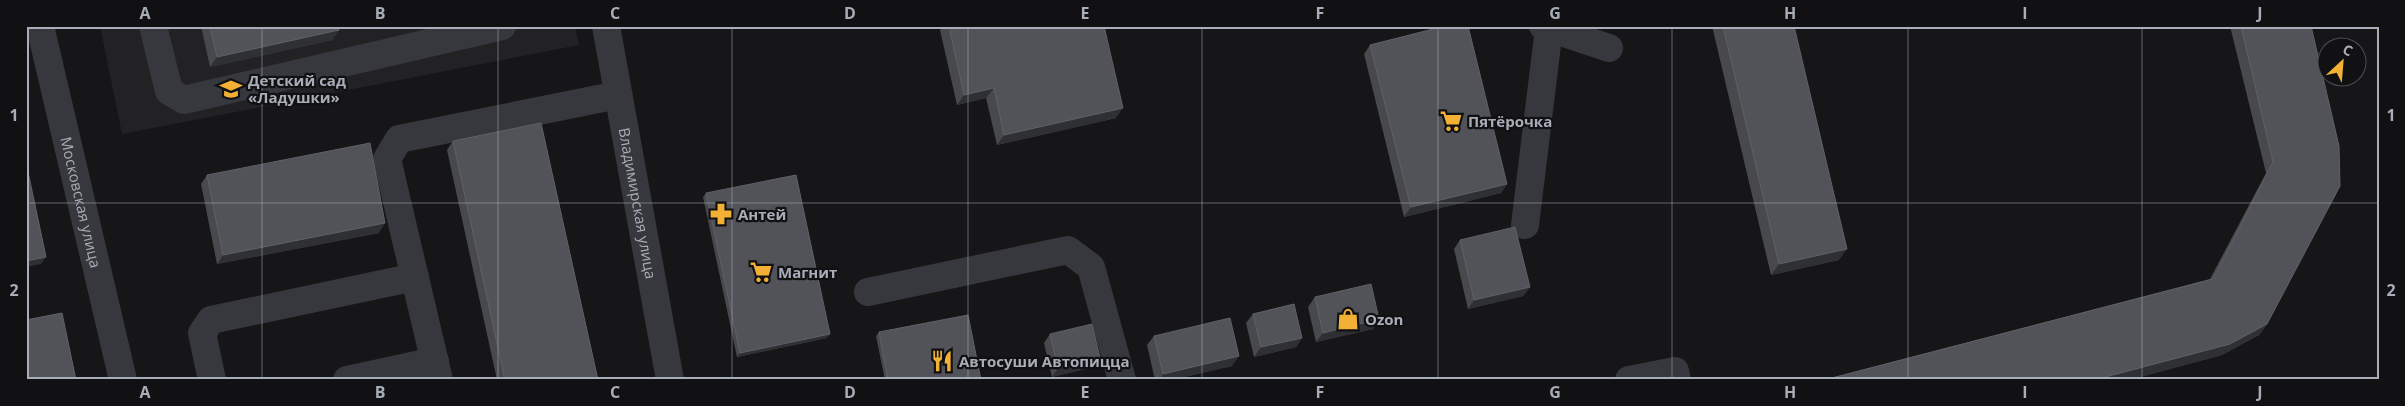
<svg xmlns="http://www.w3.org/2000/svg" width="2405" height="406" font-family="'Open Sans',sans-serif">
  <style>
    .built { fill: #222225 }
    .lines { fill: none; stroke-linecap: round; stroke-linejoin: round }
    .minor { stroke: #37383d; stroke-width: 28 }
    .wall { fill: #47494d }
    .shaded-wall { fill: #2f3033 }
    .building { fill: #525359; stroke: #5f6168 }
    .grid { fill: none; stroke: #a8adb8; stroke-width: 1; stroke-opacity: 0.55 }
    .labels { text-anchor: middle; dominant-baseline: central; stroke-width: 4.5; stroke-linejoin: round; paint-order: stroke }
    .poi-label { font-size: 15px; font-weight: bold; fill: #a8adb8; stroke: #111113; text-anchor: start }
    .street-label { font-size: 15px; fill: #a8adb8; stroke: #111113 }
    .neatline { fill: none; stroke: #a8adb8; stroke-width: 2 }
    .grid-label { font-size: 16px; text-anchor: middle; font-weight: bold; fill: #a8adb8 }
  </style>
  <rect width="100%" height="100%" fill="#161618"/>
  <path class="built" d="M100,26H575L579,45L122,134Z"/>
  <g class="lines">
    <g class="minor">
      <path id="s1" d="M40,26L123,380"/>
      <path d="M153,26L169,91L184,100L502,26"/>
      <path id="s2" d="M606,26L670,380"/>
      <path d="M1543,26L1609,48"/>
      <path d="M1525,225L1549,28"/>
      <path d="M868,292L1068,250L1091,267L1122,380"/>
      <path d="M212,380L202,333L211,320L415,277"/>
      <path d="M347,380L435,361"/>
      <path d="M439,380L387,159L399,139L618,95"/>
      <path d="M1629,380L1675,371L1677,380"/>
    </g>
  </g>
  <path class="wall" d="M201,26H338L339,30L332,40L210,67Z
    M943,26H1104L1116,118L997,145L986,98L957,105L940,30Z
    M1712,26H1794L1839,260L1771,275Z
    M2230,26H2311L2267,324L2259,335L2222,355L2129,380H1824L2210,279L2266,173Z
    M1370,45L1507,184L1501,193L1404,217L1364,54Z
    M453,141L598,380H497L447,150Z
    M207,175L379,233L217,264L201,184Z
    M706,193L827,338L737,357L703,197Z
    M1460,240L1530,287L1523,296L1468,309L1454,249Z
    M1315,297L1373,329L1316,342L1308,307Z
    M1253,314L1302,338L1296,347L1254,357L1246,323Z
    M879,332L981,380H885L876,336Z
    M1050,334L1100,358L1094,367L1052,377L1044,343Z
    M1154,336L1232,366L1171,380H1155L1147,345Z"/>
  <path class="shaded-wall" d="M339,30L332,40L210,67L217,57Z
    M994,88L986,98L957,105L964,95Z
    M1123,108L1116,118L997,145L1004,135Z
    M1507,184L1501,193L1404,217L1411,207Z
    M385,223L379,233L217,264L223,255Z
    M1847,249L1839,260L1771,275L1779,264Z
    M46,257L41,264L26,267V261Z
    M1530,287L1523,296L1468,309L1474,300Z
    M1379,319L1373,329L1316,342L1323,333Z
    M2267,324L2259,335L2222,355L2129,380H2094Z
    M830,334L827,338L737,357L740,353Z
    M1302,338L1296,347L1254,357L1261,347Z
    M1239,356L1232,366L1171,380H1159L1163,374Z
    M1100,358L1094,367L1052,377L1058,368Z"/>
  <path class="building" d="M210,26H338L339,30L217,57Z
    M949,26H1104L1123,108L1004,135L994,88L964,95Z
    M1445,26H1468L1507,184L1411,207L1370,45Z
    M1723,26H1794L1847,249L1779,264Z
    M2241,26H2311L2339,146L2340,186L2267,324L2230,344L2094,380H1824L2213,279L2273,162Z
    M541,123L598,380H505L453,141Z
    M370,143L385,223L223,255L207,175Z
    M26,167H27L46,257L26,261Z
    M796,175L830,334L740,353L706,193Z
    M1515,227L1530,287L1474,300L1460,240Z
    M1371,284L1379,319L1323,333L1315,297Z
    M1294,304L1302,338L1261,347L1253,314Z
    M62,313L76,380H26V320Z
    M968,315L981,380H888L879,332Z
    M1230,318L1239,356L1163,374L1154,336Z
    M1092,324L1100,358L1058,368L1050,334Z"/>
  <path class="grid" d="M262,26V380M498,26V380M732,26V380M968,26V380M1202,26V380M1438,26V380M1672,26V380M1908,26V380M2142,26V380M26,203H2379"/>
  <defs>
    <g id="school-bare" transform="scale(1.725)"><path d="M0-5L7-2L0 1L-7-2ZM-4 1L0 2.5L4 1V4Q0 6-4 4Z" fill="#f2b134" stroke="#111113" stroke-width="2.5" paint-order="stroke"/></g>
    <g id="supermarket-bare" transform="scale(1.725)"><path d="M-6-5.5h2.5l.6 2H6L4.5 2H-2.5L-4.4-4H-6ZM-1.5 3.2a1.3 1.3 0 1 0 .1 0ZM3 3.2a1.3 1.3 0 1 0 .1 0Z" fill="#f2b134" stroke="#111113" stroke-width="2.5" paint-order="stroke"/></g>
    <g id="pharmacy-bare" transform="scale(1.725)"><path d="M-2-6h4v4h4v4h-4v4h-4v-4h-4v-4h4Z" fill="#f2b134" stroke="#111113" stroke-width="2.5" paint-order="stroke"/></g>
    <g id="shop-bare" transform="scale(1.725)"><path d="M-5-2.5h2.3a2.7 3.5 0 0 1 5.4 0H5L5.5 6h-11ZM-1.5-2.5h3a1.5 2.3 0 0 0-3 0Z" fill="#f2b134" stroke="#111113" stroke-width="2.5" paint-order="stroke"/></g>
    <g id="restaurant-bare" transform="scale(1.725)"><path d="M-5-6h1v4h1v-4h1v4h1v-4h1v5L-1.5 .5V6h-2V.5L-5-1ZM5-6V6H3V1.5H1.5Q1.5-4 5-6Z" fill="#f2b134" stroke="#111113" stroke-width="2.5" paint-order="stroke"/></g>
  </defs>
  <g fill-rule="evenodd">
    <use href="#school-bare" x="231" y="89"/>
    <use href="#supermarket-bare" x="1451" y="121"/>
    <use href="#pharmacy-bare" x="721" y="214"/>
    <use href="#supermarket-bare" x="761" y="272"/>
    <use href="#shop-bare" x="1348" y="319"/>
    <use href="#restaurant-bare" x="942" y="361"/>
  </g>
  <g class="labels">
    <g class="poi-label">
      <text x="248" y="80">Детский сад<tspan x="248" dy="17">«Ладушки»</tspan></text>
      <text x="1468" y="121">Пятёрочка</text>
      <text x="738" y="214">Антей</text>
      <text x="778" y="272">Магнит</text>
      <text x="1365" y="319">Ozon</text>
      <text x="959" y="361">Автосуши Автопицца</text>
    </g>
    <g class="street-label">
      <text stroke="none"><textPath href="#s1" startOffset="181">Московская улица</textPath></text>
      <text stroke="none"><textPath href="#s2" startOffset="180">Владимирская улица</textPath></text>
    </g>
  </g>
  <rect width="2405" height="406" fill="none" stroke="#111113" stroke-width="55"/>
  <g transform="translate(2342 62) rotate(26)"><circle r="24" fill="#111113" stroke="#4d4f55"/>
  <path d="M0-4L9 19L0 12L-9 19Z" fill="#f2b134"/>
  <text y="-8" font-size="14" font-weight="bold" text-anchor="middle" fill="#a8adb8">С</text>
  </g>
  <rect x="28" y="28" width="2350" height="350" class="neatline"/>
  <g class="grid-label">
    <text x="145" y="19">A</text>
    <text x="380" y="19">B</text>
    <text x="615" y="19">C</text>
    <text x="850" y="19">D</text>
    <text x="1085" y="19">E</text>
    <text x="1320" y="19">F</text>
    <text x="1555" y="19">G</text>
    <text x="1790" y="19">H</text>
    <text x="2025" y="19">I</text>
    <text x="2260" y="19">J</text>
    <text x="14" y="121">1</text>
    <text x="2391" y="121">1</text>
    <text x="14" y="296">2</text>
    <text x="2391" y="296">2</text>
    <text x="145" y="398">A</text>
    <text x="380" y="398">B</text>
    <text x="615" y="398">C</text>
    <text x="850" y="398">D</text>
    <text x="1085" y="398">E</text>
    <text x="1320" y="398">F</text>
    <text x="1555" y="398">G</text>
    <text x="1790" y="398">H</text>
    <text x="2025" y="398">I</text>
    <text x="2260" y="398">J</text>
  </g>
</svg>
